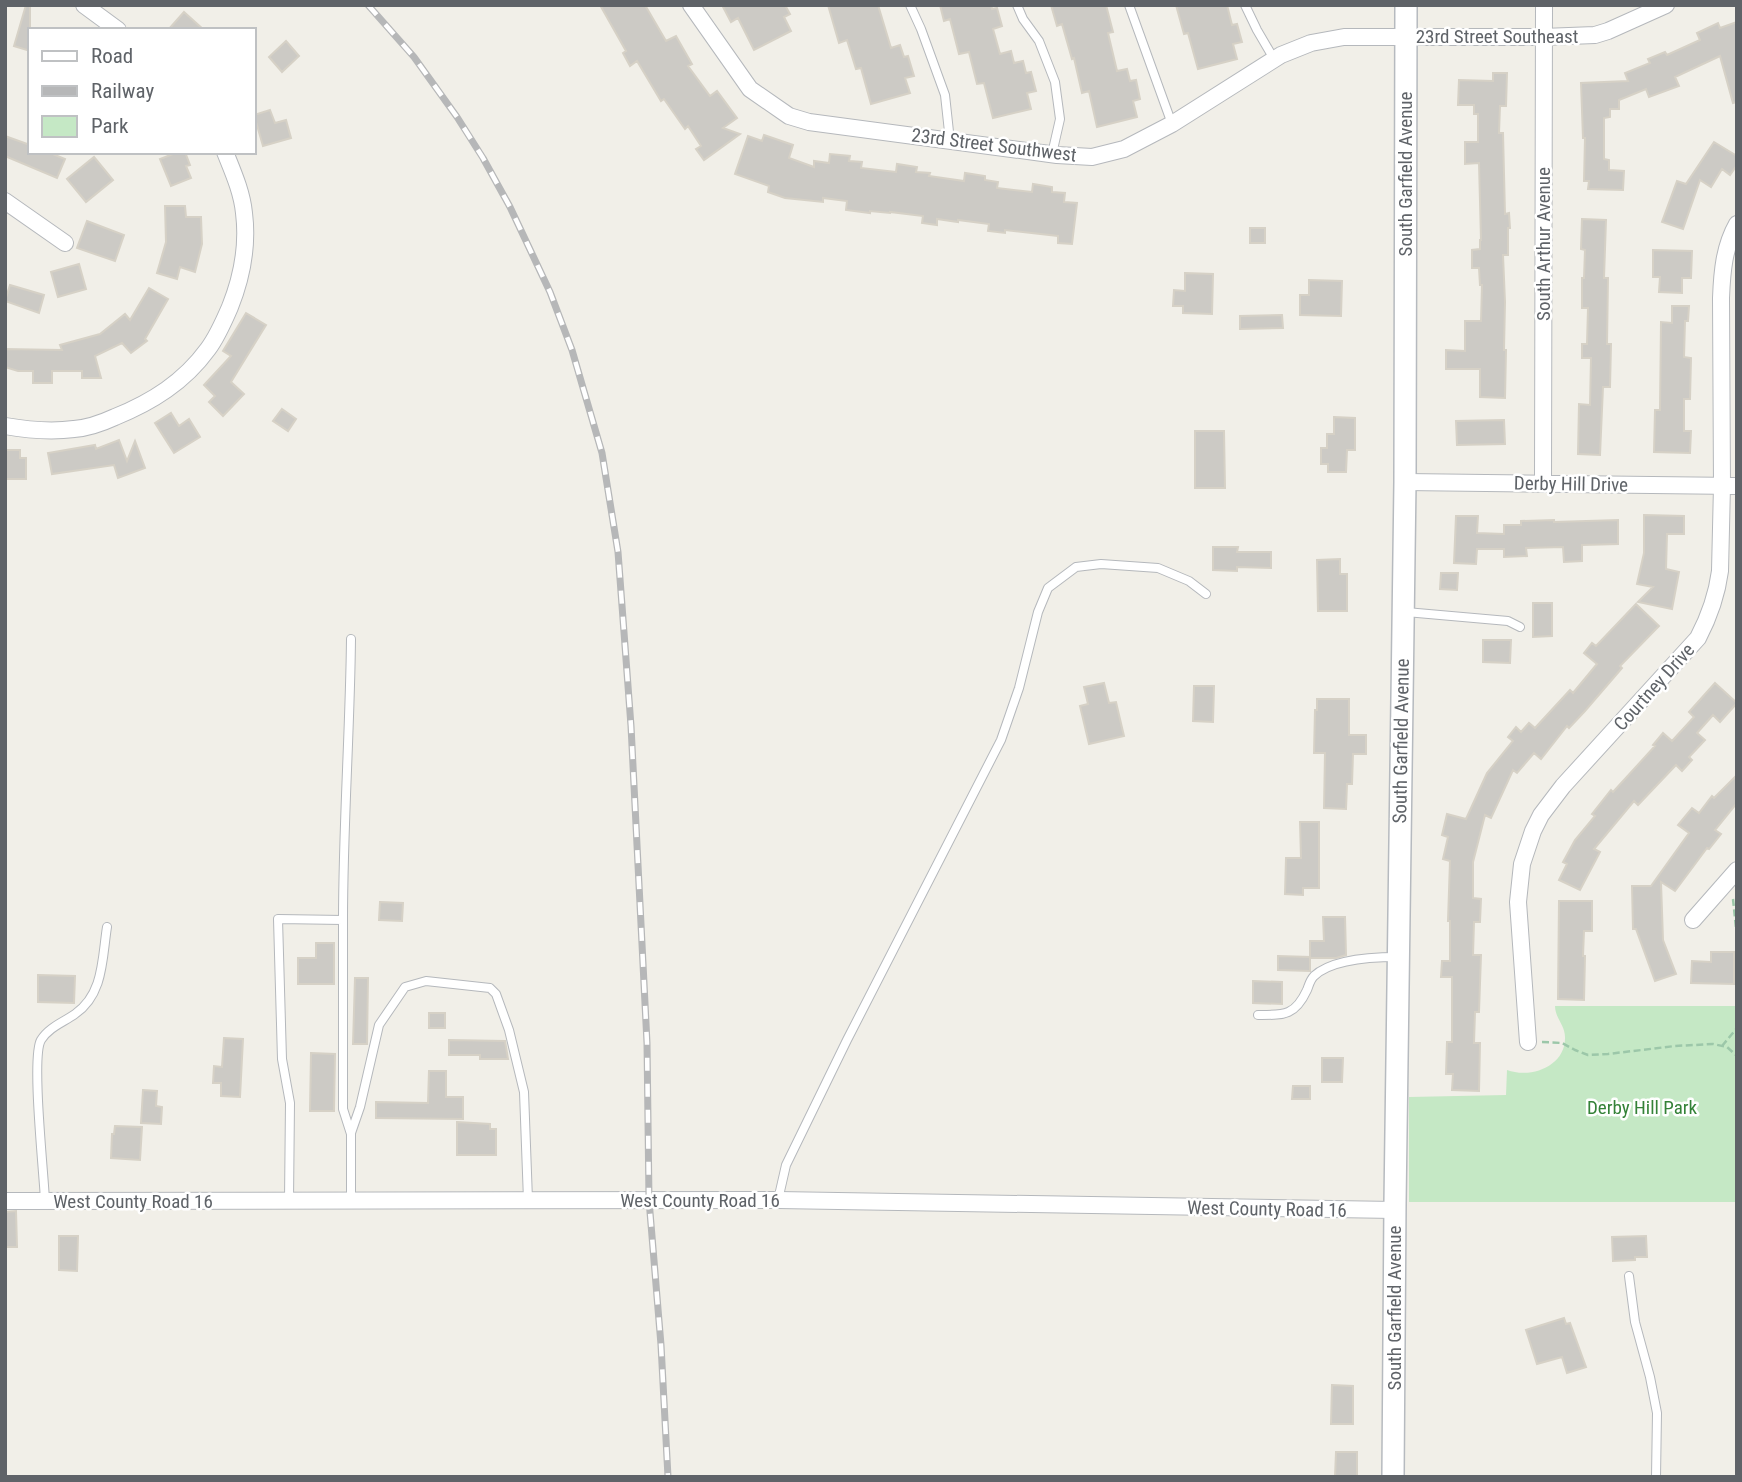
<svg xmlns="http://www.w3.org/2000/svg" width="1742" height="1482" font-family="'Roboto Condensed',sans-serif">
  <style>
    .green { fill: #c5e8c5 }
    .building { fill: #cccac5; stroke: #d6d1c6; stroke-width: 2 }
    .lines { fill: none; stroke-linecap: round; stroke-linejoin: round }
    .lane-casing { stroke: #b5b8bc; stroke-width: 10 }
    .street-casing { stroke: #b5b8bc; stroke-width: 18 }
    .secondary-casing { stroke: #b6babf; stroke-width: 24 }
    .path { stroke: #9cc7a9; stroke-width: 2.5; stroke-dasharray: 7 3.5; stroke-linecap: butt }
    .lane { stroke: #fff; stroke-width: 8 }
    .street { stroke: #fff; stroke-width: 16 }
    .secondary { stroke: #fff; stroke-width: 21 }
    .rail-casing { stroke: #b6b7b8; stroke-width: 7 }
    .rail { stroke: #fff; stroke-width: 4.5; stroke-dasharray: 13; stroke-linecap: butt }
    .labels { text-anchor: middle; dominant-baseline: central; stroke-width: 5; stroke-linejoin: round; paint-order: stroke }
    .street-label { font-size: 19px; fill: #5f6368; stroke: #fff }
    .park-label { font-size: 19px; fill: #348238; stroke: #fff }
  </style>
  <rect width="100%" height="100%" fill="#f1efe8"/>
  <path class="green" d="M1555,1006H1737V1202H1409V1097L1506,1095L1507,1070C1531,1079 1566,1066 1565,1037C1565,1025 1555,1018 1555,1006Z"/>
  <path class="building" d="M26,5H30V51L14,46Z
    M600,5H645L666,41L676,36L692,64L688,66L710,96L717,91L737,118L723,128L740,134L704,160L696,149L701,146L688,126L685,129L664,99L661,101L637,61L630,66L623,53L626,51Z
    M722,5H785L790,14L784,17L791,31L754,50L738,18L731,22Z
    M828,5H878L891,48L900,45L904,57L908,56L914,76L905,78L910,93L871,104L861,68L856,69L847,40L839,43Z
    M940,5H991L992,9L997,8L1002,26L993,29L1000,54L1011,51L1014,63L1023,61L1026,73L1031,72L1036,91L1027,93L1031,109L993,118L984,83L977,84L969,52L959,54L950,19L944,21Z
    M1051,5H1106L1113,32L1108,33L1117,71L1127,69L1130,81L1136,80L1140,99L1133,101L1137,117L1097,127L1089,91L1082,93L1074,58L1072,59L1062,24L1057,26Z
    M1176,5H1227L1232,25L1237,24L1242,42L1233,44L1237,59L1198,69L1188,33L1184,34Z
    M184,12L204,30H168Z
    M1737,22V102L1733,103L1720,56L1675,77L1679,86L1649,97L1646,89L1619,100V109H1610V117L1604,118V159L1609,160V170L1624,171L1623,190L1588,189L1589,181H1584L1585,138H1583L1581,83L1628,81L1625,73L1650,63L1648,59L1665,52L1667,55L1700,40L1697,33L1718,23L1720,28Z
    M286,41L299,56L282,72L269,57Z
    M1493,73H1507L1506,106H1500L1499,133H1503L1505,214L1509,213L1510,228H1508V255H1503L1505,302L1504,350H1506L1505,398L1480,397V369H1446V350L1465,351V321H1481L1482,285H1480L1479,268H1472V250L1480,249V240H1481L1479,163L1465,164V142H1478V114H1474V105H1458L1459,80L1493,81Z
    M270,110L275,123L286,120L291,138L263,146L254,115Z
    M764,135L793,145L789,158L814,167V161L829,163L830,154L850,156L849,161L862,162L861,168L896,172L897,164L917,167L916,172L930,173L929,176L964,181L965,173L985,176V180L998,182L997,188L1032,192L1033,184L1052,187V192L1065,193L1064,202L1077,203L1072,244L1058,243V236L1005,230V233L988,231L989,224L958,220V222L937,219V225L922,223L923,216L890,212V213L870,211V213L846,210L847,201L823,198V202L785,198L768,192L769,186L735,174L748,136L762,141Z
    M5,136L30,145V152H48L65,159L57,178L5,156Z
    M1714,142L1737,156V165L1730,175L1722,169L1711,187L1700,180L1683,229L1662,222L1677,181L1686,184Z
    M178,152H185L190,165L186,166L191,178L171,186L160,159Z
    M94,157L113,180L86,202L67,179Z
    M165,206H185L186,217H201L202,244L195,272L180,267L177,279L157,273L166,242Z
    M1582,219L1606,220L1604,278H1608L1607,344H1611L1610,387H1603L1600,455L1578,454L1579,404L1590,405L1591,358H1582V344H1587L1588,308H1582V278H1584L1585,250L1581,249Z
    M87,221L124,235L115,261L77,248Z
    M1250,228H1265V243H1250Z
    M1653,250L1692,251L1691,278H1682V293L1659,292L1660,277H1653Z
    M79,264L86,289L58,297L51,272Z
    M1185,273L1213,274L1212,314L1183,313V306H1173L1174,290L1185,291Z
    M1309,280L1342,281L1341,316L1300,315V295H1309Z
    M10,285L44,295L39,313L5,301Z
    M149,288L168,299L145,339L147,341L131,353L122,343L95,356L101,378H82V371H52V383H33V371H18L5,367V349L62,350L60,345L100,334L125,314L130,320Z
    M1672,306H1689L1688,321H1685L1684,357L1691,358L1690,399H1684V431H1691L1690,453L1654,452L1655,410H1660L1661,322L1672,323Z
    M246,313L266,325L231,382L244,394L223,416L209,402L215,396L204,385L231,356L223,351Z
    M1282,315L1283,328L1240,329V316Z
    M282,409L296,419L288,431L273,421Z
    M171,413L179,426L189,419L200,437L174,453L155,423Z
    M1334,417L1355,418V450H1347L1346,472H1328V464H1321V448H1327V434H1334Z
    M1504,420L1505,444L1457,445L1456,421Z
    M1195,431H1224L1225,488H1195Z
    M119,440L127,461L135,441L145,468L118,478L114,465L52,474L48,453L95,445L96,449Z
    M5,450H20V458H26V479H5Z
    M1644,515L1684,516V534H1667L1666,569L1679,572L1672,609L1638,602L1653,587L1637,584L1644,553Z
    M1456,516H1478L1477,533L1504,534V525H1521V521L1554,520V522L1618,520V544L1582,545V561L1564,562L1563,547L1526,548L1527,556L1504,557V549H1477L1476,564L1454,563Z
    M1213,547H1238L1237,552H1271V568L1237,567V571L1213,570Z
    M1340,559V574H1347V611H1318L1317,560Z
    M1441,573H1458L1457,590L1440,589Z
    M1533,603H1552V636L1533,637Z
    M1636,604L1659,626L1620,666L1622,668L1585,711L1569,728L1567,726L1541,759L1534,753L1517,773L1513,770L1491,818L1485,815L1473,862V898L1481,899L1480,922H1474L1473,955H1481L1479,1012H1475L1474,1043H1480L1479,1091L1452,1090L1453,1074H1446L1447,1042H1452V977H1441L1442,961H1450V921H1448L1450,861L1443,859L1448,837L1442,835L1447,814L1466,819L1487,773L1513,741L1508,737L1516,727L1521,732L1529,723L1535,728L1570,690L1573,693L1597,664L1584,653L1592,643L1596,646Z
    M1483,640H1511L1510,663L1483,662Z
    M1104,683L1109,703L1116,702L1124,736L1089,744L1080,706L1088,704L1084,687Z
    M1715,683L1737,703L1720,722L1713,715L1697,733L1705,740L1689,757L1692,760L1682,771L1676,765L1638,805L1634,801L1594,849L1600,852L1580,890L1559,880L1567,864L1563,862L1575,840L1595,816L1592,814L1611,790L1613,792L1655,746L1653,745L1663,733L1672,741L1694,717L1689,712Z
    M1194,686H1214L1213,722L1193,721Z
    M1317,699H1349V735H1366V754H1353L1352,784H1347L1346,809L1324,808L1325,753H1314L1315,710H1317Z
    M1737,775V803L1715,830L1721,834L1709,849L1707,848L1675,891L1661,882L1663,940L1676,974L1655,981L1636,929H1633L1632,886H1651L1689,833L1678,825L1692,808L1699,813L1712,796L1714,798Z
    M1300,822H1319V888H1303V895L1285,894L1286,858H1301Z
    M1559,901H1592V931H1584L1583,956H1585L1584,1000L1558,999Z
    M380,902L403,903L402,921L379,920Z
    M1323,917H1345L1346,955L1336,958H1310V941H1324Z
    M316,943H334V984H298V958H316Z
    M1711,952H1734V984L1691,983L1692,961L1711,962Z
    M1278,956L1310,957V971L1278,970Z
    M38,975L75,976L74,1003L38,1002Z
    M355,978H368L367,1044H353Z
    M1253,981L1282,982V1004L1253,1003Z
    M429,1013H445V1028H429Z
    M224,1038L243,1039L240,1097L221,1096V1083H213L214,1066L222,1067Z
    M449,1040L505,1041L508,1059H480V1055H449Z
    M311,1053L335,1054L334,1111H310Z
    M1322,1058H1343L1342,1082H1322Z
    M429,1071H446V1097H463V1119L376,1118V1102L428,1103Z
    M1293,1086H1310V1099H1292Z
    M143,1090L157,1091L156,1106L162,1107L161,1124L141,1123Z
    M457,1122L490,1124V1129H496V1155H457Z
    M115,1126L142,1127L140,1160L111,1158L112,1134H114Z
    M16,1211L17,1247H5V1212Z
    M59,1236H78L77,1271L59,1270Z
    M1646,1236L1647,1257H1635V1260L1613,1261L1612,1237Z
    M1564,1318L1566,1324L1570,1323L1586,1367L1567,1373L1562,1357L1537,1364L1526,1330Z
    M1332,1385L1353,1386V1424H1331Z
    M1336,1452H1357V1477H1335Z"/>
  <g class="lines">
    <g class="lane-casing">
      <path id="lane" d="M910,5L921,29L945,95L950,141
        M1017,5L1023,19L1039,41L1055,82L1060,119L1052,154
        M1129,5L1172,124
        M1245,5L1257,30L1274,59
        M1406,612L1508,621L1520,627
        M343,920C343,826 350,732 351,639
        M1258,1015C1284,1015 1295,1016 1307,990C1309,985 1310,980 1314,976C1332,959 1375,957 1398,957
        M351,1133L360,1107L379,1025L405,987L426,981L490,988L496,994L509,1030L524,1092L528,1200
        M289,1200L290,1103L282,1059L278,919L343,920V1109L351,1134V1200
        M778,1200L786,1165L847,1040L1001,740L1019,688L1038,612L1048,588L1076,567L1101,564L1158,568L1189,581L1206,594
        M45,1201C44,1174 31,1057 41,1040C49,1027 64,1022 75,1014C104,994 102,958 107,927
        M1629,1276L1635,1322L1650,1377L1657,1413L1656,1477"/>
    </g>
    <g class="street-casing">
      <path id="street" d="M84,5L118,30
        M691,5L750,89L789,116L809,122L1057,155L1092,157L1124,149L1172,124L1281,55L1311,43L1344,37H1543L1595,35L1608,31L1666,5
        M5,201L65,243
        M5,426C28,430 51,432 74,429C88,428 102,423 115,417C152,402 184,382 208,349C217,337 224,321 230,307C242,277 248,245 244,213C242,192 233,172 225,152
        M1405,482L1737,486
        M1543,483L1544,5
        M1693,920L1737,870
        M1528,1042L1518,902L1522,864L1533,831L1541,815L1563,786L1698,638C1709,617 1717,594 1720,571L1722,486L1721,298C1722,272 1724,247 1737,224
        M5,1201L778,1200L1395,1210"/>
    </g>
    <g class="secondary-casing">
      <path id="secondary" d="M1393,1477L1395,1204L1405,482L1406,5"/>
    </g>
    <path class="path" d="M1733,899L1737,937
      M1542,1042L1562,1043L1575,1050L1588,1055L1608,1054L1675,1046L1713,1044L1727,1047L1737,1056
      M1722,1046L1737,1028"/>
    <use href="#lane" class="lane"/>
    <use href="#street" class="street"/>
    <use href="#secondary" class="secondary"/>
    <g class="rail-casing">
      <path id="rail" d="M368,5L414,57L457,117L483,158L510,207L550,292L572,350L602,453L618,552L631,726L647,1043L649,1200L661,1345L668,1477"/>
    </g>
    <use href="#rail" class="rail"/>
  </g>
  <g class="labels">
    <g class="street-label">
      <text x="1497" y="36">23rd Street Southeast</text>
      <text transform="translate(994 145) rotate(7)">23rd Street Southwest</text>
      <text transform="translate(1405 174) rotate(-90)">South Garfield Avenue</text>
      <text transform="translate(1543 244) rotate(-90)">South Arthur Avenue</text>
      <text transform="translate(1571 484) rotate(1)">Derby Hill Drive</text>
      <text transform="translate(1654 687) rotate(-48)">Courtney Drive</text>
      <text transform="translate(1401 741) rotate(-89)">South Garfield Avenue</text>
      <text x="700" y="1200">West County Road 16</text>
      <text x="133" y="1201">West County Road 16</text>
      <text transform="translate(1267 1209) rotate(1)">West County Road 16</text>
      <text transform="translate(1394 1308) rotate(-90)">South Garfield Avenue</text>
    </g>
    <g class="park-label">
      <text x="1642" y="1107">Derby Hill Park</text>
    </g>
  </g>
  <rect width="1742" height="1482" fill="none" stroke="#5f6368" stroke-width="14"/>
  <rect x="28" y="28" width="228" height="126" fill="#ffffff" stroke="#bfc1c3" stroke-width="2"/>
  <rect x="42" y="51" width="35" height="10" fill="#ffffff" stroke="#bfc1c3" stroke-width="2"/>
  <text x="91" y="63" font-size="21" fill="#5f6368">Road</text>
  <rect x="42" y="86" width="35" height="10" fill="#b6b7b8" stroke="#bfc1c3" stroke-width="2"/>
  <text x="91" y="98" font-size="21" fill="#5f6368">Railway</text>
  <rect x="42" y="116" width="35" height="21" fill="#c5e8c5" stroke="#bfc1c3" stroke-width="2"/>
  <text x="91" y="133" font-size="21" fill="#5f6368">Park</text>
</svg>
